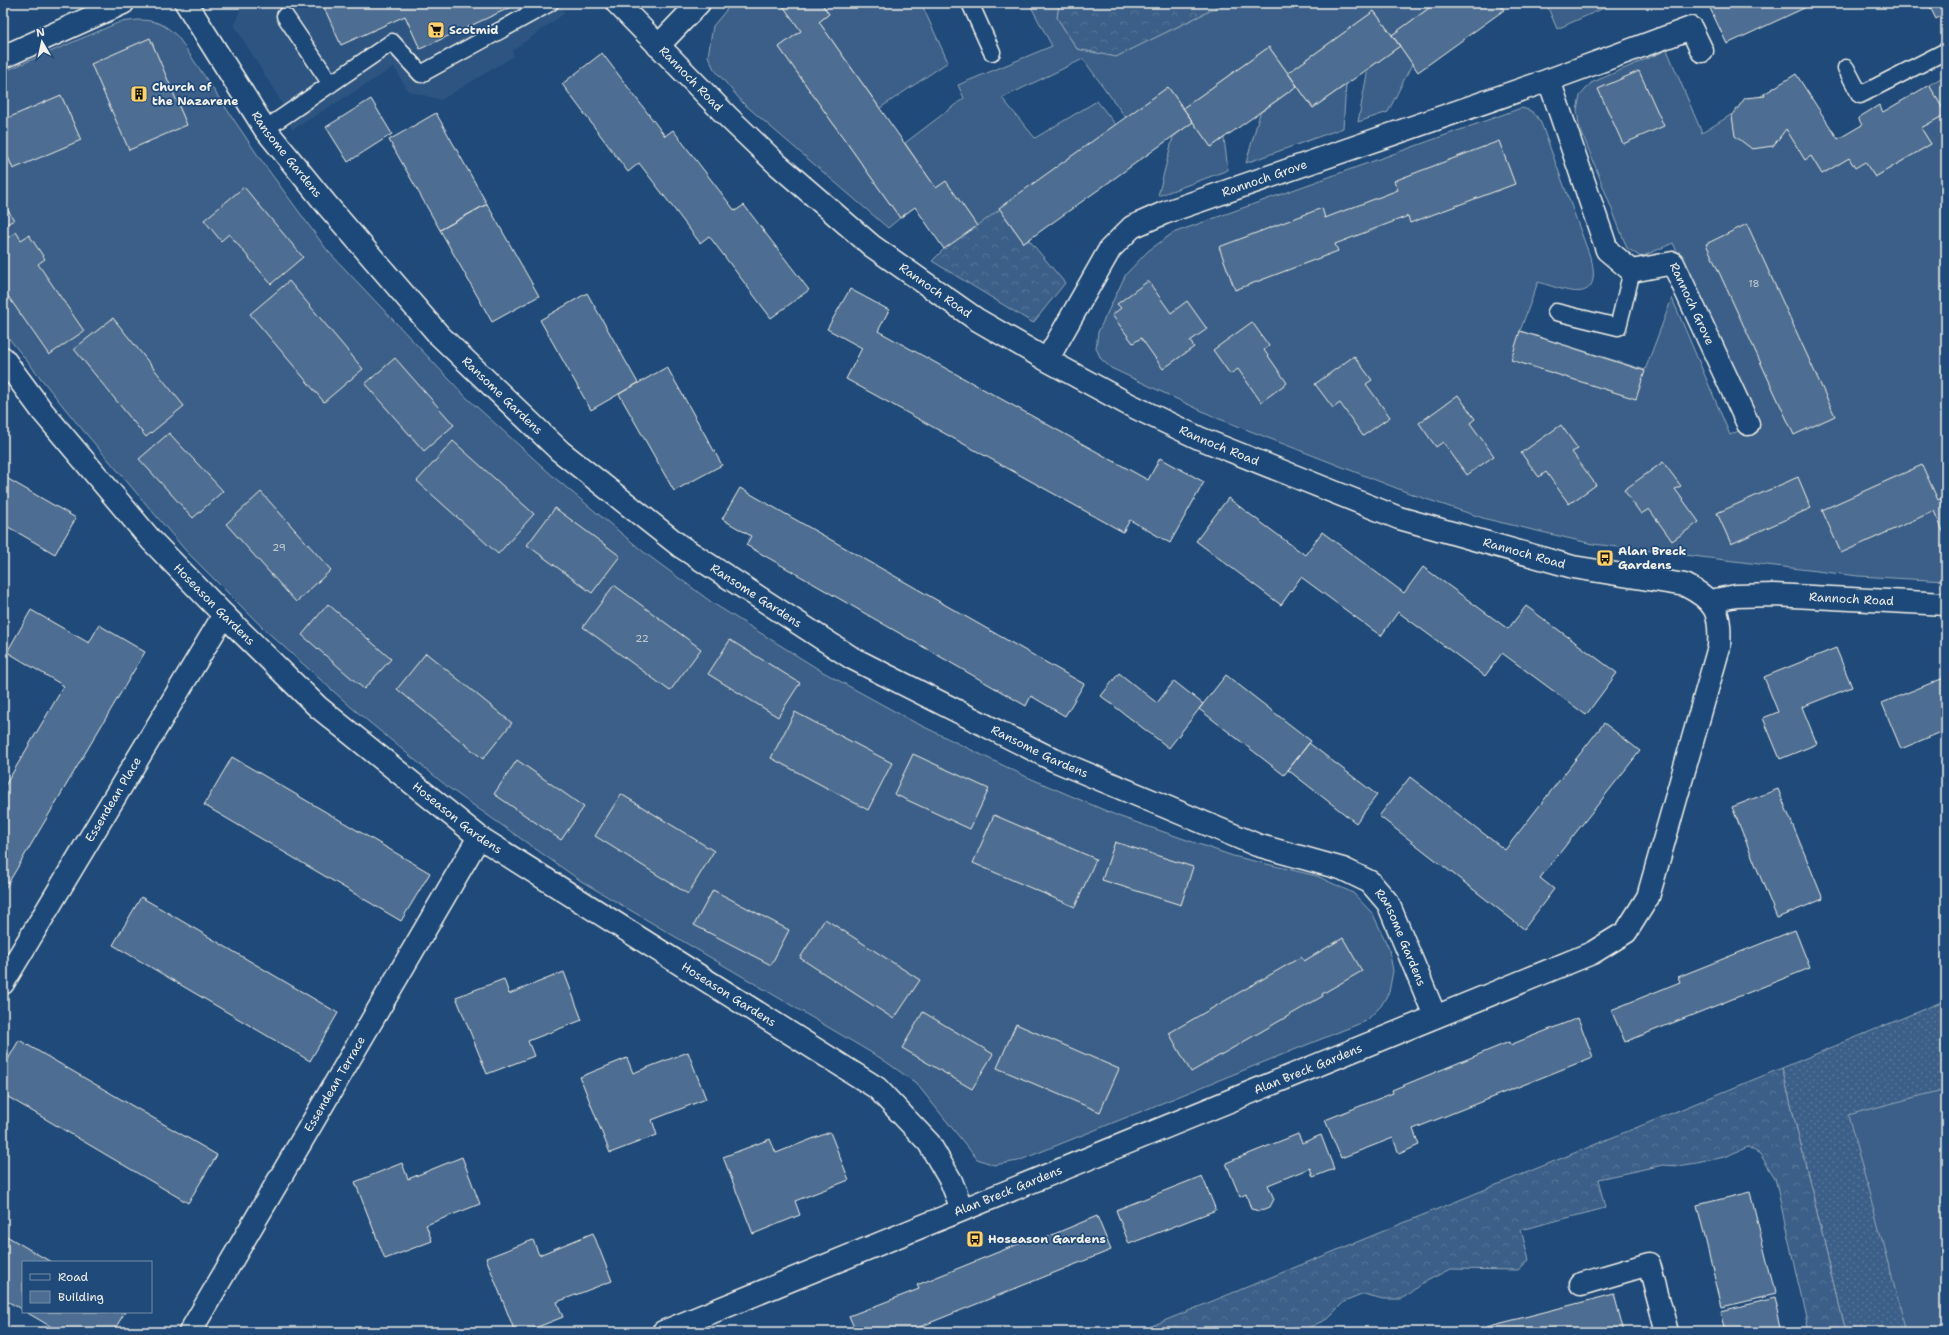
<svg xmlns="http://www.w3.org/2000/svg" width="1949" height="1335" font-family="'Shantell Sans',sans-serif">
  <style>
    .built { fill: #2d5581 }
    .grass { fill: url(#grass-dots); stroke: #97a8b8 }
    .forest { fill: url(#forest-crowns); stroke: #97a8b8 }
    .garden { fill: #3a5f88; stroke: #97a8b8 }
    .building { fill: #4d6e92; stroke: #f4f1e8 }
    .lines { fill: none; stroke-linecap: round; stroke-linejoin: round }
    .lane-casing { stroke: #f4f1e8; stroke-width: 19 }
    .street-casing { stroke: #f4f1e8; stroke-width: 25 }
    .lane { stroke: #1f4a7a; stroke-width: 16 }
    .street { stroke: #1f4a7a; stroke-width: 22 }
    .labels { text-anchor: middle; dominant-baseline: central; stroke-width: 3.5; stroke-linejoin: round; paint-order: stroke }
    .number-label { font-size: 10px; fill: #cad0d2 }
    .poi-label { font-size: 12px; font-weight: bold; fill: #f4f1e8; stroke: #1f4a7a; text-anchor: start }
    .street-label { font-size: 12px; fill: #f4f1e8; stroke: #1f4a7a }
  </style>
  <defs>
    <pattern id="grass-dots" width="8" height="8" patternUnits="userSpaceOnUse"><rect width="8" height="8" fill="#3a5f88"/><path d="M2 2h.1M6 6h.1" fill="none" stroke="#577699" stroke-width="1.8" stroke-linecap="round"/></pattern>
    <pattern id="forest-crowns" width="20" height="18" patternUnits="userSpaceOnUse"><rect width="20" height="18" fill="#3a5f88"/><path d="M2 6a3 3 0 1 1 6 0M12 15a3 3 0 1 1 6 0" fill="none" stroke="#577699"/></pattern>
  </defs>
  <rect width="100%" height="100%" fill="#1f4a7a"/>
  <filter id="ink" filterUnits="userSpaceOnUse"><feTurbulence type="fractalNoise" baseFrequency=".025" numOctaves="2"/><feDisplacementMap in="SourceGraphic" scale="8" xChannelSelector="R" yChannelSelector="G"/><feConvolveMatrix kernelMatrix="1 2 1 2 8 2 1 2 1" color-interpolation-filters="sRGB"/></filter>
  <g filter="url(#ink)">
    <path class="built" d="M243,3H558L565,13L512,51L514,56L441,100L408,91L394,67L292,130L280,100L234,25Z"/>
    <path class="grass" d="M1946,1000V1332H1846L1782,1068Z"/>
    <path class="forest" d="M1059,3H1226L1116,57L1077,49L1057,18Z
      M999,208L1024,243L1029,240L1065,283L1033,323L932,261L944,249Z
      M1782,1068L1846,1332H1809L1775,1178L1760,1154L1748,1147L1724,1157L1697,1163L1678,1166L1663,1165L1598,1179L1605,1208L1521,1230L1529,1260L1518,1270L1450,1269L1421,1284L1402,1299H1383L1364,1294L1344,1302L1327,1319L1308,1328L1294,1332H1137Z"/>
    <path class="garden" d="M732,3H781L801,31L779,47L900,218L888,228L743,103L714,69L708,56L713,26Z
      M821,3H921L948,62L880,108L819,22L829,14Z
      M1031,3H1059L1057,18L1077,49L1116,57L1226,3H1436L1392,35L1374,11L1288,73L1269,47L1183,108L1168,87L1126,118L1083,59L1002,98L1035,138L1097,101L1116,125L977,226L946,182L936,188L905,143L964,98L958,85L1052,46L1030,5Z
      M1546,3H1615L1557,29Z
      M138,20C155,20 165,24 178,37L261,160L327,250L466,397L555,478L645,553L714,604L823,672L914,722L1027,777L1118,816L1233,856L1317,876L1353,893L1373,914L1389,949L1393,971L1389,992L1381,1006L1366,1021L1018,1161L994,1165L977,1159L916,1083L882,1059L581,881L449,788L351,707L263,628L186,551L71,416L3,331V72L120,22Z
      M1400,46L1412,64L1388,112L1358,122L1368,69Z
      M1667,50L1702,133L1764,94L1811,156L1822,174L1849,158L1865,162L1875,177L1931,144L1921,128L1946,114V581L1858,576L1593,544L1486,519L1414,495L1217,418L1111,368L1101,359L1096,348L1098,332L1126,274L1148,251L1173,233L1521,108C1532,110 1535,113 1541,123L1592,262C1601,307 1563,289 1538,282L1520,331L1645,370L1672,298L1730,435L1757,422L1673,243L1641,257L1627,248L1579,125L1577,110L1580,96L1591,83Z
      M1946,75V114L1929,85Z
      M1346,85L1343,128L1246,163L1260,113L1297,86L1313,108Z
      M1193,122L1211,147L1224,138L1228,170L1158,196L1173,137Z
      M1946,1089V1332H1907L1848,1115Z"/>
    <path class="building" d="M322,3H520L420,49L405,16L341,45Z
      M781,3H821L829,14L819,22L936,188L946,181L977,226L944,249L915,207L900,218L779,47L801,31Z
      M1436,3H1499L1504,10L1418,72L1392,35Z
      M1710,3H1815L1727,44L1708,4Z
      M1928,3H1946V13L1936,19Z
      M1374,11L1400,46L1313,108L1288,73Z
      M150,38L187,125L129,150L91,64Z
      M1269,47L1297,86L1211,147L1183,108Z
      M602,53L665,136L673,130L735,211L744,205L809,290L771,318L709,236L700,243L639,163L628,172L562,84Z
      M1639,71L1664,126L1623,144L1598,89Z
      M1796,74L1838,139L1862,125L1858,118L1879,105L1883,112L1929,85L1946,114L1921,128L1931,144L1875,177L1865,162L1855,168L1849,158L1822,174L1811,156L1805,160L1786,129L1773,146L1752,149L1735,136L1732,116L1745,98L1765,96L1764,94Z
      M1168,87L1193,122L1024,243L999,208Z
      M61,95L81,140L13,169L3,145V120Z
      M371,99L392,134L348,162L326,127Z
      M436,113L487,204L440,230L389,140Z
      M1499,141L1515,184L1410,223L1408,216L1335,244L1338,251L1235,290L1219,247L1322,208L1325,218L1398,190L1394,181Z
      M244,187L303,257L271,284L229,234L221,241L204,220Z
      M3,202L14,220L3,226Z
      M487,204L539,296L492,322L440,230Z
      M1747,224L1835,416L1794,435L1706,244Z
      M16,232L21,240L29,235L45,259L38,264L84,331L49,355L3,289V241Z
      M289,281L363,369L324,402L250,314Z
      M1148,281L1171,313L1187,301L1207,329L1190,341L1194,347L1163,369L1141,338L1133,343L1112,315L1121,308L1117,304Z
      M850,289L889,310L878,331L1148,480L1160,458L1204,482L1170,543L1130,520L1123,532L846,379L862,348L827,329Z
      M587,293L638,383L591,410L540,320Z
      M113,318L184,406L146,437L74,349Z
      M1252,322L1269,346L1264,350L1287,383L1261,402L1238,369L1230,374L1213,350Z
      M1520,331L1645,371L1636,399L1511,360Z
      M1354,356L1372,380L1366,384L1390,417L1363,436L1340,403L1333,408L1315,384Z
      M395,358L454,425L424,451L365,384Z
      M667,367L722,465L674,491L619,394Z
      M1458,395L1475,419L1470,423L1494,456L1467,475L1443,442L1436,447L1419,423Z
      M1561,425L1578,449L1572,452L1596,485L1569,504L1546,472L1539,477L1521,453Z
      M169,433L223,491L193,518L139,459Z
      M453,441L534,514L498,554L417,481Z
      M1663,462L1681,486L1675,489L1699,522L1672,541L1649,509L1641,514L1624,490Z
      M1922,465L1938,500L1946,496V538L1934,511L1841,553L1822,510Z
      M3,476L76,518L55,554L3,524Z
      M1798,477L1811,508L1731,544L1717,513Z
      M740,488L1084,684L1065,716L1031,696L1026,706L746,545L751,536L722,519Z
      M261,492L331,570L296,602L226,524Z
      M1228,498L1305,555L1322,532L1404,593L1423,567L1508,629L1526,606L1617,673L1586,715L1502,653L1485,676L1398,612L1381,636L1301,577L1281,605L1196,541Z
      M555,508L620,556L592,593L527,545Z
      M614,585L701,649L670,691L583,627Z
      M328,604L391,659L364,689L302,635Z
      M31,610L89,643L99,625L145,652L3,892V789L64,686L7,652Z
      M730,640L800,683L778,717L708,674Z
      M1836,648L1852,687L1802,707L1817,744L1780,759L1763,718L1778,712L1764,677Z
      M426,653L512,723L483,759L397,689Z
      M1119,673L1157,703L1174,681L1203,704L1169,748L1101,696Z
      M1226,675L1311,741L1284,775L1199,709Z
      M1946,677V730L1901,749L1882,703Z
      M795,712L892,763L868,810L771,758Z
      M1604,723L1640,751L1540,878L1554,889L1524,929L1379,816L1410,777L1505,850Z
      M1309,743L1377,795L1356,823L1288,770Z
      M913,754L989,789L970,829L894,794Z
      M232,757L430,873L401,921L204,805Z
      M517,760L584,807L561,840L494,794Z
      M1778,789L1823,899L1777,918L1732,807Z
      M621,794L714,851L688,894L595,836Z
      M994,815L1096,859L1075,907L973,863Z
      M1115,842L1193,867L1181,905L1102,880Z
      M713,890L789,930L771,965L694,925Z
      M141,897L338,1013L310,1061L113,945Z
      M825,919L920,980L894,1019L800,958Z
      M1795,930L1810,968L1625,1042L1611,1010L1680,982L1678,977Z
      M1343,938L1362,971L1322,994L1323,996L1191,1072L1169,1033L1301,957L1304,961Z
      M564,972L582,1020L528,1041L534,1056L487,1074L456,997L504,979L509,994Z
      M923,1012L993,1054L972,1089L902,1048Z
      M1578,1018L1593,1057L1413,1129L1419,1145L1399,1154L1393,1138L1341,1158L1325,1120L1393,1093L1392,1090L1509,1042L1510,1045Z
      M1016,1024L1119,1069L1100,1112L997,1068Z
      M19,1040L217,1155L188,1203L3,1094V1068Z
      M688,1052L706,1099L652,1120L657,1135L610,1153L580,1077L627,1058L633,1073Z
      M830,1132L849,1180L795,1201L800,1215L753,1234L723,1157L770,1139L776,1153Z
      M1298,1134L1302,1143L1321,1135L1334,1169L1313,1177L1310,1168L1268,1185L1274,1199L1270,1207L1260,1211L1251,1209L1246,1194L1240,1197L1226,1163Z
      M462,1157L480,1204L426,1225L432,1241L385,1259L355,1182L402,1163L408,1179Z
      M1202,1176L1216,1210L1129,1244L1116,1210Z
      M1750,1192L1775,1294L1722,1307L1697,1205Z
      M1097,1216L1111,1250L907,1332H856L849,1316L919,1289L917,1285L1033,1238L1035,1242Z
      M593,1233L612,1281L557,1302L563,1317L525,1332H515L486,1258L533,1240L539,1255Z
      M3,1234L51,1262H23V1310L3,1299Z
      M1614,1294L1624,1332H1487L1486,1327Z
      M1774,1298L1782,1332H1726L1721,1311Z
      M26,1312H125L113,1332H60Z"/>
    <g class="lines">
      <g class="lane-casing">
        <path id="lane" d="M970,3L992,52
          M285,16L331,84
          M1846,68L1860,95L1946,51
          M265,129L392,42L421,74L550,3
          M1556,312L1618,327L1632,271"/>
      </g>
      <g class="street-casing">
        <g id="street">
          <path id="s1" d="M186,3L265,129L326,204L439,335L560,451L680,546L852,658L1054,760L1257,845L1343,869L1370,882L1388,903L1435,1016"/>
          <path id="s2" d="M617,3L728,117L777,164L872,246L976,319L1047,360L1128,404L1199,438L1399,518L1573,567L1685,585C1717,601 1721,613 1719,647L1648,897L1626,932L1592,953L663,1332"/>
          <path d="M658,46L699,3"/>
          <path d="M3,57L123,3"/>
          <path id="s3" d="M1549,80L1607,250L1632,271L1673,263L1748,424"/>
          <path id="s4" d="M3,358L43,412L151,540L224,615L318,707L479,837L877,1088L929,1143L951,1181L962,1209"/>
          <path id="s5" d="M1047,360L1110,249L1132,227L1164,213L1549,80L1691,28L1702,51"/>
          <path id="s6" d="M1710,601L1736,596L1774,595L1946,604"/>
          <path id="s7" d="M3,983L224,615"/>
          <path d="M1581,1284L1649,1264L1667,1332"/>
          <path id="s8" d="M190,1332L479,837"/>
        </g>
      </g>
      <use href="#lane" class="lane"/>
      <use href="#street" class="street"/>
    </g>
  </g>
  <defs>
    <g id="supermarket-square" transform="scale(0.9)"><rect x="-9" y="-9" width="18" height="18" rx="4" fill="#ffd166" stroke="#1f4a7a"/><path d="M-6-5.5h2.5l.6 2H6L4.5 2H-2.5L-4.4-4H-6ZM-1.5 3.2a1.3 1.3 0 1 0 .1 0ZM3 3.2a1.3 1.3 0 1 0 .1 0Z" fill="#111"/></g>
    <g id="building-square" transform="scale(0.9)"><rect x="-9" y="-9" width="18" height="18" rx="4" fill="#ffd166" stroke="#1f4a7a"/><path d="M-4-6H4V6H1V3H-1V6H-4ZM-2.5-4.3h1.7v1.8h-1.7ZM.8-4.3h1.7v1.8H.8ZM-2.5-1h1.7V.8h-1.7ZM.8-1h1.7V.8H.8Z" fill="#111"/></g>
    <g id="bus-square" transform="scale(0.9)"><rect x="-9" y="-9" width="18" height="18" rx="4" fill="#ffd166" stroke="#1f4a7a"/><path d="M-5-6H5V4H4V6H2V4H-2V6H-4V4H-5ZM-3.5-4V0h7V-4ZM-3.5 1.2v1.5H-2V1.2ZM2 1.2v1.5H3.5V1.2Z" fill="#111"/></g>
  </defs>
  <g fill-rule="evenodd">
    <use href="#supermarket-square" x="436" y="30"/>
    <use href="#building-square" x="139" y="94"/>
    <use href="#bus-square" x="1605" y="558"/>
    <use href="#bus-square" x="975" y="1239"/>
  </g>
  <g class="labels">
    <g class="number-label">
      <text x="1754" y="283">18</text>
      <text x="279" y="547">29</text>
      <text x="642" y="638">22</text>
    </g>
    <g class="poi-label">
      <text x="449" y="30">Scotmid</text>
      <text x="152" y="87">Church of<tspan x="152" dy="14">the Nazarene</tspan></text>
      <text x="1618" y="551">Alan Breck<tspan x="1618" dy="14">Gardens</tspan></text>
      <text x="988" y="1239">Hoseason Gardens</text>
    </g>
    <g class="street-label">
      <text stroke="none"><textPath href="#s2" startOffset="106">Rannoch Road</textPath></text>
      <text stroke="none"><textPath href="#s1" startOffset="182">Ransome Gardens</textPath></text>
      <text stroke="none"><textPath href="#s5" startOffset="300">Rannoch Grove</textPath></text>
      <text stroke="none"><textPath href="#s2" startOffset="430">Rannoch Road</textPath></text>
      <text stroke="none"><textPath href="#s3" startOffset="299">Rannoch Grove</textPath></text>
      <text stroke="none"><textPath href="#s1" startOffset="506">Ransome Gardens</textPath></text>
      <text stroke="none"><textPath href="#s2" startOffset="754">Rannoch Road</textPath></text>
      <text stroke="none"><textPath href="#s2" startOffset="1078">Rannoch Road</textPath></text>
      <text stroke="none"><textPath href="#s1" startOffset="830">Ransome Gardens</textPath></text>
      <text stroke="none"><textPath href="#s6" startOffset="142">Rannoch Road</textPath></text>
      <text stroke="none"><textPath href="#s4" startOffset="325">Hoseason Gardens</textPath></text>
      <text stroke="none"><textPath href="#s1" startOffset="1154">Ransome Gardens</textPath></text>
      <text stroke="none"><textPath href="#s7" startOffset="214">Essendean Place</textPath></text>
      <text stroke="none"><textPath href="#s4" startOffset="649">Hoseason Gardens</textPath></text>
      <text stroke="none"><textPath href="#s1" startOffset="1574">Ransome Gardens</textPath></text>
      <text stroke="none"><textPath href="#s4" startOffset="973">Hoseason Gardens</textPath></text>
      <text transform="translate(1308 1069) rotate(-22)">Alan Breck Gardens</text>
      <text stroke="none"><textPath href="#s8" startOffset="287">Essendean Terrace</textPath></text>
      <text transform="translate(1008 1191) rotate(-22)">Alan Breck Gardens</text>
    </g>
  </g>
  <rect width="1949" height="1335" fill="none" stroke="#1f4a7a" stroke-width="16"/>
  <rect x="8" y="8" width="1933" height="1319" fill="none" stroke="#f4f1e8" stroke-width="1.5" filter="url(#ink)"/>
  <rect x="22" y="1261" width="130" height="52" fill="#1f4a7a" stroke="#748da6"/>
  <rect x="30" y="1274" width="20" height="6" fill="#1f4a7a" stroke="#748da6"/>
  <text x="58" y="1281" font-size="12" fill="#f4f1e8">Road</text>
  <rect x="30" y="1291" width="20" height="12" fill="#4d6e92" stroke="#748da6"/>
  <text x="58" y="1301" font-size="12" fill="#f4f1e8">Building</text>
  <g transform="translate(42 42) rotate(351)" stroke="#1f4a7a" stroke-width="3" paint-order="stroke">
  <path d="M0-3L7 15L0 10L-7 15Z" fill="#f4f1e8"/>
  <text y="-6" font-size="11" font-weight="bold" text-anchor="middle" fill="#f4f1e8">N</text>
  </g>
</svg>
